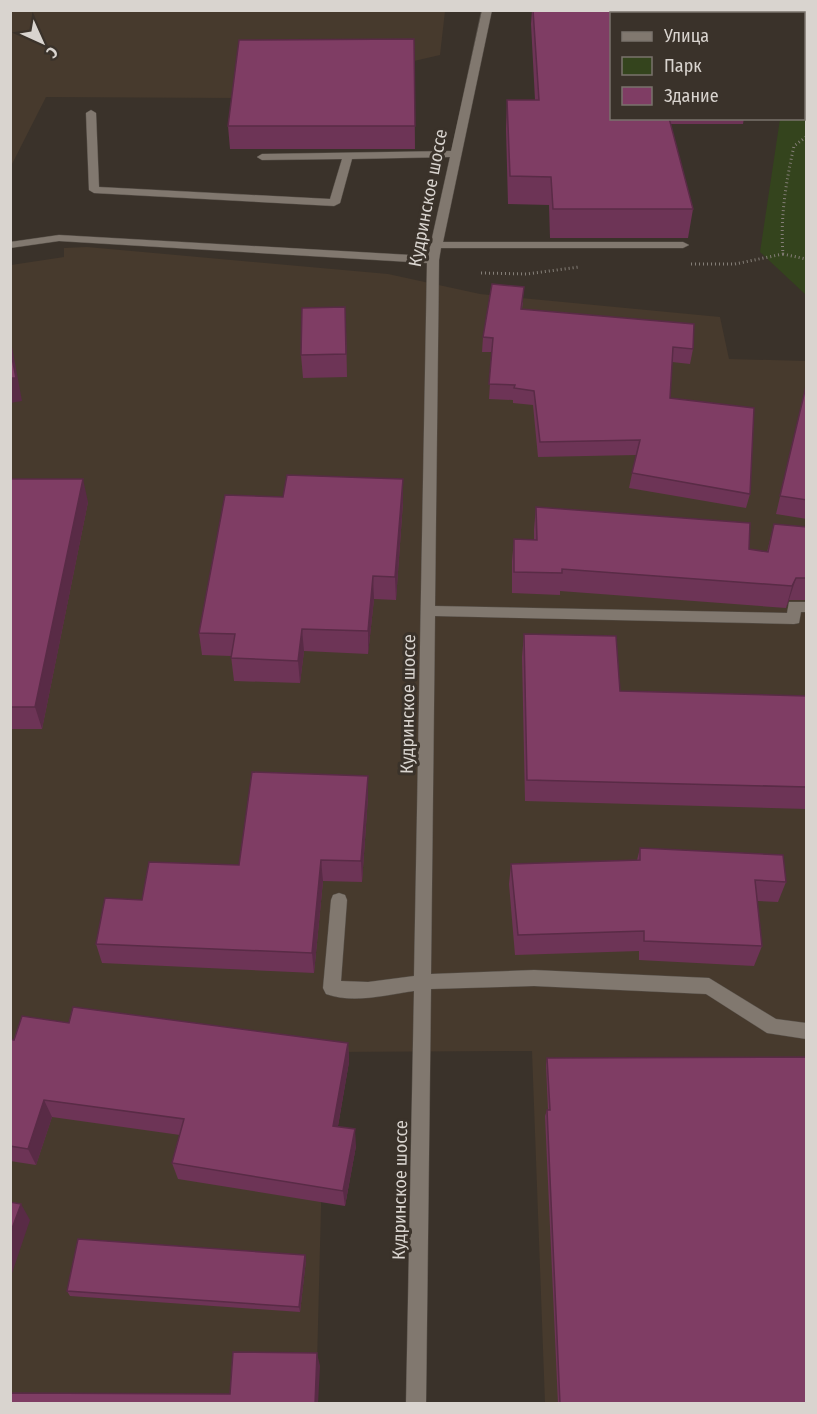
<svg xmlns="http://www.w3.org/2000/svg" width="817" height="1414" font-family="'Fira Sans Condensed',sans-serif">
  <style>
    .built { fill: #473a2d }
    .green { fill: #34441d }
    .water { fill: #3b669f }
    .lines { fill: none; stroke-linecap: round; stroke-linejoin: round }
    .minor-casing { stroke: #554e47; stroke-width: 1 }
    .path { stroke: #847e77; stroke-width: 3; stroke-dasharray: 1 3; stroke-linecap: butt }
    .minor { fill: #81786f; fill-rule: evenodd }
    .wall { fill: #6d3456 }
    .shaded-wall { fill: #592b46 }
    .building { fill: #7f3d64; stroke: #592b46; stroke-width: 1.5 }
    .labels { text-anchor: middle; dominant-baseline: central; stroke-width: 6; stroke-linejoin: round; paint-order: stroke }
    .street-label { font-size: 18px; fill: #d9d4cf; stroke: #3a322a }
  </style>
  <rect width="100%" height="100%" fill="#3a322a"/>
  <path class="built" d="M11,11H445L440,55L414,61L236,98L46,97L11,166Z
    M87,247L388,274L480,294L720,317L729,359L806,361V1403H545L532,1051L325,1052L316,1403L11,1404V265L64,257V248Z"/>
  <path class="green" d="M618,11H806V295L760,252L780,119L804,118V14H622Z"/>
  <path class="water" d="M633,11H806V71L804,70V14H660Z"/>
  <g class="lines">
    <g class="minor-casing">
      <path id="minor" d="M482,10H492L443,242H683L689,245L683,248H441L439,260L435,606L787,613L789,602H806V612H801L799,623L794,624L435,616L431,974L534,970L709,978L776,1019L806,1023V1039L767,1033L706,994L534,986L431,989L426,1404H406L414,991C386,995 353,1004 326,994L323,988L331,900L333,895L339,893L345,895L347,900L341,981L368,982L414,976L427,263L59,241L10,248V242L59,235L428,256L450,157L352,159L340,203L334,206L94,193L89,190L86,113L91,110L96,113L99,187L330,199L342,159L262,160L257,157L262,154L451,151Z"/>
    </g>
    <path class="path" d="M783,254L806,259
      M691,264H735L783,254C780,217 786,182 794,146L806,137
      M481,273L527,274L579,267"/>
    <use href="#minor" class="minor"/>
  </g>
  <path class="wall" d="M532,10H617L612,118H744L743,124H670L693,209L688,238H550L549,205L508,204L506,129L507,100H535L531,24Z
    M414,39L415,149H230L228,126Z
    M523,302L522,309L693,349L690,364L672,362L670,398L750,494L746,508L629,488L636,455L538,457L533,405L513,403V400L489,399L492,352H482L483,337Z
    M346,330L347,377L303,378L301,355Z
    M807,381V519L776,514Z
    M10,479L88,502L42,729H10Z
    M403,502L396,600L374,599L368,654L304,651L300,683L234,681L231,656L202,655L199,633Z
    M536,507L749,549L767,552L774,524L807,527V600H789L786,608L560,591V595L512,593V561L514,539L534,540V529Z
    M524,634L620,691L807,696V809L525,801L522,657Z
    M368,776V797L362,882L323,881L314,973L102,963L96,944L142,900L239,865Z
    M640,848L786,882L778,902L757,901L762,946L754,966L639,960V951L515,955L509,884L511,864L637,860Z
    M10,1039L348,1043L349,1062L338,1126L356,1146L345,1206L178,1179L172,1163L180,1135L52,1117L36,1165L10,1161Z
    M547,1058L807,1404H558L545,1116L547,1110H548L546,1065Z
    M305,1255L306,1260L300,1312L70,1296L67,1291Z"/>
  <path class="shaded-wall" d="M10,336L22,401L10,403Z
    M83,479L88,502L42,729L35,707Z
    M403,479V502L396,600L395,577Z
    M373,576L374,599L368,654V631Z
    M796,578L789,600L786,608L792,586Z
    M302,629L304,651L300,683L298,661Z
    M368,776V797L362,882L361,861Z
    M321,860L323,881L314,973L312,953Z
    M348,1043L349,1062L335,1143L333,1126Z
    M44,1100L52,1117L36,1165L28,1149Z
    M355,1129L356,1146L345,1206L343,1191Z
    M21,1204L30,1220L10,1279V1234Z
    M305,1255L306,1260L300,1312L299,1307Z
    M317,1353L320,1366L318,1404H315Z"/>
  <path class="building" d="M533,10H617V13L627,14H612V118H669L693,209H553L551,177L510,176L507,100H539Z
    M414,39L415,126H228L239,40Z
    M492,284L524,287L521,309L694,324L693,349L673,347L670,398L754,408L750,494L632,473L640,440L540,442L534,391L514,388L515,385L489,384L493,338L483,337Z
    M345,307L346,354L301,355L302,308Z
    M10,347L16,378H10Z
    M807,382V500L780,496Z
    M287,475L403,479L395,577L373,576L368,631L302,629L298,661L231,658L235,634L199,633L225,495L283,497Z
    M10,479H83L35,707H10Z
    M536,507L750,523L749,549L768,552L774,524L807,527V578H796L792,586L562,569V573L514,572V539L537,540Z
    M524,634L616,636L620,691L807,696V787L527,780Z
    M252,772L368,776L361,861L321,860L312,953L96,944L105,898L142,900L149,862L239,865Z
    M640,848L783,855L786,882L755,880L762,946L644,941V931L518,935L511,864L640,860Z
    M73,1007L348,1043L333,1126L355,1129L343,1191L172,1163L184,1119L44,1100L28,1149L10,1146V1039L14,1040L22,1016L69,1023Z
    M807,1057V1404H560L547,1110H550L547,1058Z
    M10,1202L21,1204L10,1234Z
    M78,1239L305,1255L299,1307L67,1291Z
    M233,1352L317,1353L315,1404H10V1393L230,1394Z"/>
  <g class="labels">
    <g class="street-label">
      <text transform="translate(428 198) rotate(-79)">Кудринское шоссе</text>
      <text transform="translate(408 704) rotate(-89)">Кудринское шоссе</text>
      <text transform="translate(400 1190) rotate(-89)">Кудринское шоссе</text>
    </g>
  </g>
  <rect width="817" height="1414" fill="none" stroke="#d9d4cf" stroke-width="24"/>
  <rect x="610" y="12" width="195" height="108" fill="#3a322a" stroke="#7a736c" stroke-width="1.5"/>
  <rect x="622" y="32" width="30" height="9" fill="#81786f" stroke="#7a736c" stroke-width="1.5"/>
  <text x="664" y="42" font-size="18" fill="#d9d4cf">Улица</text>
  <rect x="622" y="57" width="30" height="18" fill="#34441d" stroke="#7a736c" stroke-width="1.5"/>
  <text x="664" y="72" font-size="18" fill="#d9d4cf">Парк</text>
  <rect x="622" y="87" width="30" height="18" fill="#7f3d64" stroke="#7a736c" stroke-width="1.5"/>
  <text x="664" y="102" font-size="18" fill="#d9d4cf">Здание</text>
  <g transform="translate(42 42) rotate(135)" stroke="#3a322a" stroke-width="4.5" paint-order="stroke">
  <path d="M0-4.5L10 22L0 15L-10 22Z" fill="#d9d4cf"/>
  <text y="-9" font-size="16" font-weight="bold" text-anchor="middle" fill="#d9d4cf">С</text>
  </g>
</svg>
